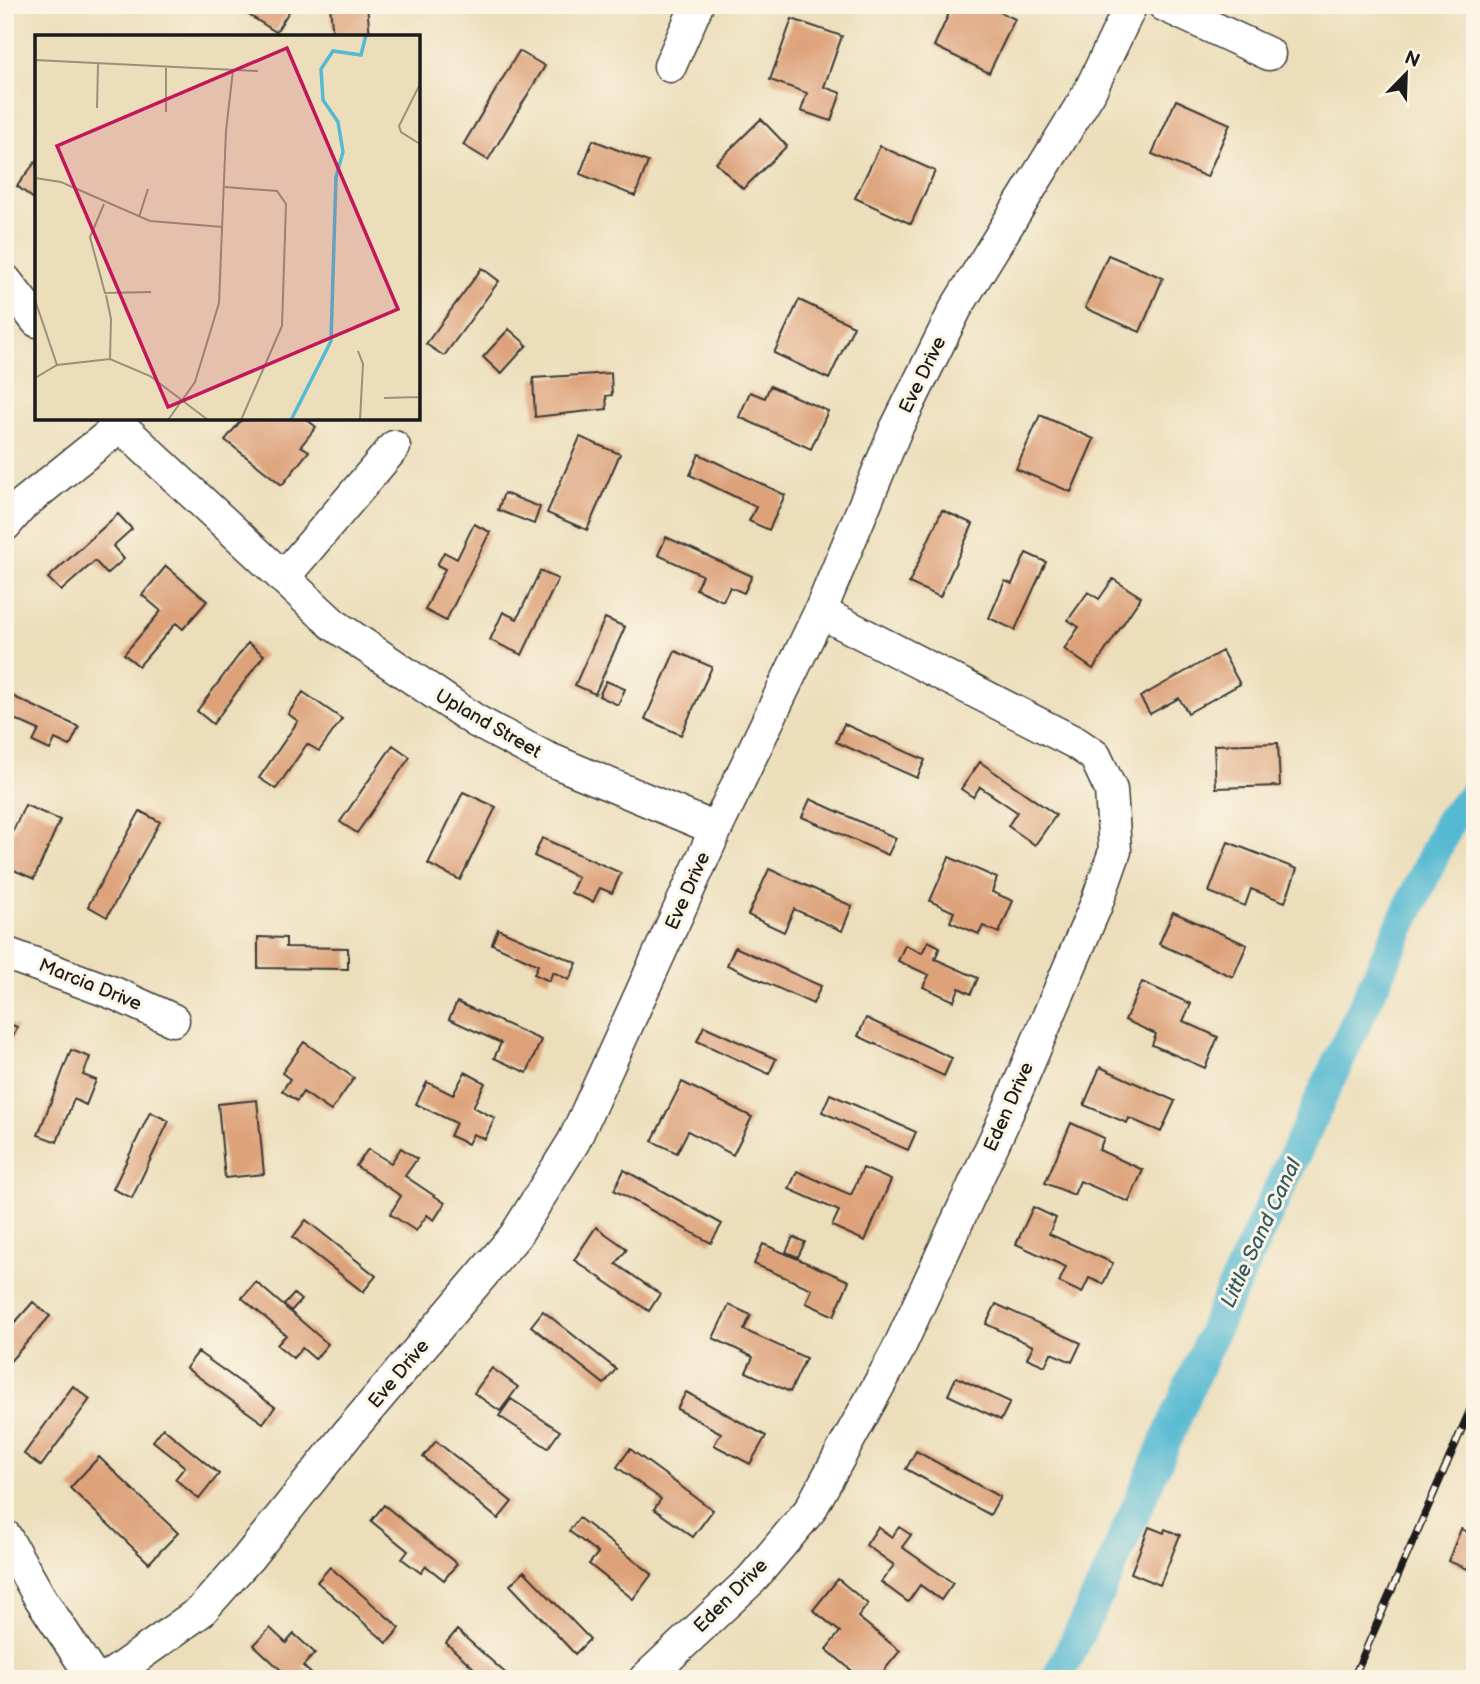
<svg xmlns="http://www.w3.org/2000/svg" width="1480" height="1684" font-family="'Balsamiq Sans',sans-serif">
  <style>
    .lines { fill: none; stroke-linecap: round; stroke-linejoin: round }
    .canal { stroke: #54b9d2; stroke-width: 32 }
    .building { fill: #dda27a }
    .minor-casing { stroke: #3b3934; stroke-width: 35 }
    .minor { stroke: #fff; stroke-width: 32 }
    .rail-casing { stroke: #1c1c1c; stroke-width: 8 }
    .rail { stroke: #fcf5e5; stroke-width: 5; stroke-dasharray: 16; stroke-linecap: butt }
    .labels { text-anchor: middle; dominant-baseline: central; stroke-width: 6; stroke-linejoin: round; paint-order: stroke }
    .street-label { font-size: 19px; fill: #1c1c1c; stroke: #fcf5e5 }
    .water-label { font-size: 21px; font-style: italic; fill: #325b65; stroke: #fcf5e5 }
    .inset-river { fill: none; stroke: #54b9d2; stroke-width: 3.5 }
    .inset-road { fill: none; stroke: #99907b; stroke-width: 2 }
    .view { fill: #c2185b; fill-opacity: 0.15; stroke: #c2185b; stroke-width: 3.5 }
    .inset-edge { fill: none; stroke: #1c1c1c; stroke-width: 3.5 }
  </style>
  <rect width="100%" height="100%" fill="#fcf5e5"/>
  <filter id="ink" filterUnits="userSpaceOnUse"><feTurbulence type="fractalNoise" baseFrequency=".0143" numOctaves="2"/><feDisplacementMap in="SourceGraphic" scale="14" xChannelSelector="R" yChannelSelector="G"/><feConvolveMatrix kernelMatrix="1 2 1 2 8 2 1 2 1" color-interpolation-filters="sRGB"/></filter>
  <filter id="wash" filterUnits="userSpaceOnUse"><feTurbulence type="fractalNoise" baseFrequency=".00686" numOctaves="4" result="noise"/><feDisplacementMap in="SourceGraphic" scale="28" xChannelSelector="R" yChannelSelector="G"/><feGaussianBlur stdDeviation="1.57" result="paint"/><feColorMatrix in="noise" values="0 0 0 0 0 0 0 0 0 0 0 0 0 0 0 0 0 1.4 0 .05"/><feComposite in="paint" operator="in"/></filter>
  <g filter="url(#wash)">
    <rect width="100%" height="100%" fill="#ecdebb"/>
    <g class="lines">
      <path class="canal" d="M1057,1679L1108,1574L1220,1316L1450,820L1475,794"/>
    </g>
    <g id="blocks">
      <path class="building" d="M233,5H293L276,32Z
        M330,5H367L370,37H333Z
        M953,5H985L1015,19L989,73L934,46Z
        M792,19L842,36L824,87L841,93L831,121L801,111L807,93L770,80Z
        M519,51L545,66L488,160L463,145Z
        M1176,100L1230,124L1207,177L1152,154Z
        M761,119L787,146L743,189L716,163Z
        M593,140L648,162L635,196L580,174Z
        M880,146L935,171L911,224L855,198Z
        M37,160V195L34,199L17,186Z
        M1108,255L1163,278L1140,332L1085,308Z
        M482,268L499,281L444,356L426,344Z
        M799,300L854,326L829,379L774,353Z
        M509,329L527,345L501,374L483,357Z
        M611,373L612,395L606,396L607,409L535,417L533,378Z
        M770,386L828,411L811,449L739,417L750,392L765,398Z
        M1040,415L1094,439L1071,492L1016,469Z
        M243,418H305L316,427L301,446L309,451L282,485L225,440Z
        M580,437L620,454L587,530L547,513Z
        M699,454L785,495L769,530L749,521L756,507L690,475Z
        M504,493L540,507L534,524L498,510Z
        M942,510L973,524L940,597L909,583Z
        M118,514L132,529L113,546L124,559L107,574L95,561L61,591L48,578Z
        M474,524L490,532L446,621L425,610L445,569L437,565L444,552L457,559Z
        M666,537L752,576L744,593L730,587L723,601L696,589L702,575L658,555Z
        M1026,553L1046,562L1015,630L989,618L1005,581L1012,584Z
        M166,566L207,601L183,629L176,623L139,666L124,654L161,611L142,595Z
        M540,571L558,579L522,655L490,640L503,612L517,619Z
        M1113,579L1141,597L1093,669L1064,649L1079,627L1068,620L1088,592L1099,599Z
        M605,618L625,627L595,694L575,685Z
        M248,643L264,655L213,724L197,711Z
        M675,651L712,667L681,735L645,719Z
        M1222,651L1240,684L1188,713L1179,698L1150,714L1140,697Z
        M606,681L625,689L618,705L599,696Z
        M303,692L342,719L319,751L307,744L276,789L259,778L298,721L288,714Z
        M12,696L79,727L70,746L55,739L50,750L33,742L39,730L5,715Z
        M844,724L925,760L917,778L836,742Z
        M1278,743L1280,786L1216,788L1214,745Z
        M393,745L410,757L357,833L340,822Z
        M980,762L1056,815L1035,845L1008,826L1017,812L980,787L973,797L961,789Z
        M463,792L496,807L460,880L428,864Z
        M810,799L896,838L888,855L802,817Z
        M25,805L60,820L34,879L5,866V848Z
        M140,811L160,822L107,917L88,906Z
        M542,838L621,873L612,893L600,888L593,902L571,893L578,877L534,856Z
        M1228,842L1297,869L1285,902L1251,889L1245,906L1209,892Z
        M949,857L997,878L992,892L1013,901L999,933L983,926L979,934L950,922L954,912L930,901Z
        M769,869L852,906L842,931L794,909L784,932L748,915Z
        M1173,912L1247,945L1233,977L1159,944Z
        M498,929L577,963L569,980L553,972L549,981L534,974L538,965L492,944Z
        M258,937L286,938V947L348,948V969L258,968Z
        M928,941L940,947L935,959L978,978L971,994L959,988L954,1001L923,987L929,975L898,961L905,945L922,953Z
        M735,947L821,986L813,1004L727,965Z
        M1142,982L1191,1004L1183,1021L1218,1037L1205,1068L1152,1045L1156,1034L1125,1020Z
        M457,1002L541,1040L527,1073L494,1058L501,1043L449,1019Z
        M866,1018L952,1058L944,1076L858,1036Z
        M5,1022L17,1027L5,1055Z
        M704,1026L776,1059L769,1074L697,1041Z
        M304,1042L354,1078L331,1111L303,1092L297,1101L282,1091L290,1079L282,1073Z
        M71,1050L90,1057L83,1075L96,1080L86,1105L74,1099L57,1142L38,1135Z
        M1100,1067L1175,1101L1161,1132L1129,1118L1127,1123L1084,1105Z
        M465,1072L485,1083L473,1107L495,1118L485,1139L473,1134L468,1144L450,1136L456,1123L416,1104L427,1082L453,1095Z
        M682,1082L752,1117L733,1155L688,1131L677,1153L652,1141Z
        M830,1094L916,1132L908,1150L822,1112Z
        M257,1100L264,1174L225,1178L218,1104Z
        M150,1112L169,1121L132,1198L113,1189Z
        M1071,1123L1104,1138L1099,1150L1143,1170L1129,1202L1080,1181L1074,1195L1045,1183Z
        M401,1148L417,1159L405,1176L445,1203L434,1220L427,1215L416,1231L390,1214L401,1196L356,1166L368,1149L391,1163Z
        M863,1168L891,1180L865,1241L832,1226L839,1211L789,1189L797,1171L851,1195Z
        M624,1170L722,1224L711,1243L614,1190Z
        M1033,1207L1056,1218L1049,1234L1113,1263L1103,1284L1089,1278L1082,1293L1059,1282L1066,1267L1016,1244Z
        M306,1220L376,1276L363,1292L293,1237Z
        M596,1227L627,1249L616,1264L660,1294L649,1311L574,1260Z
        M793,1237L805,1242L798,1257L786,1252Z
        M763,1244L849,1281L834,1316L806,1303L812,1289L754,1264Z
        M256,1282L328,1344L315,1359L302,1348L293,1358L277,1345L286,1335L242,1298Z
        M294,1294L301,1300L291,1311L284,1305Z
        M33,1302L50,1316L5,1367V1334Z
        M996,1304L1081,1343L1072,1362L1051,1353L1045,1366L1027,1358L1033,1346L986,1324Z
        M729,1305L751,1315L744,1330L806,1358L790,1392L746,1372L753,1357L713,1338Z
        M543,1311L616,1369L604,1384L531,1326Z
        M198,1352L275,1407L263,1423L186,1368Z
        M492,1368L518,1387L500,1411L474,1393Z
        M956,1377L1010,1402L1001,1420L948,1395Z
        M73,1386L90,1399L41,1466L24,1454Z
        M686,1392L766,1436L750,1464L714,1445L721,1433L677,1409Z
        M511,1399L560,1431L548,1448L499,1416Z
        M163,1428L219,1474L199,1499L175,1479L185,1467L153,1441Z
        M436,1441L512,1502L498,1519L423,1457Z
        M630,1449L713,1510L693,1537L654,1509L661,1499L617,1467Z
        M916,1451L1000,1497L990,1515L906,1469Z
        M99,1457L178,1533L149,1563L70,1488Z
        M384,1505L457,1564L444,1580L426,1566L421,1573L402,1559L408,1551L371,1521Z
        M579,1518L652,1574L633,1599L589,1564L598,1553L569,1531Z
        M878,1527L892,1537L899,1527L911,1535L902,1547L953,1583L941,1600L920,1585L908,1602L881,1582L894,1565L866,1545Z
        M1149,1527L1164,1533L1165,1529L1180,1535L1160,1585L1131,1573Z
        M1461,1529L1475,1535V1572L1448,1561Z
        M330,1567L400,1628L387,1643L317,1582Z
        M524,1571L590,1639L575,1654L510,1585Z
        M838,1579L868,1604L858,1617L900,1651L877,1679H862L826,1649L840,1632L813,1610Z
        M270,1628L286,1643L294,1634L315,1653L303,1666L317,1679H274L282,1671L254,1645Z
        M457,1630L512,1679H468L476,1670L446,1643Z"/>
    </g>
  </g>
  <g filter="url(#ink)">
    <use href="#blocks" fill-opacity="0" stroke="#3b3934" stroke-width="2"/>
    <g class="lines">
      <g class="minor-casing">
        <path id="minor" d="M1164,5L1269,54
          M670,66L697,5
          M5,280L37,321
          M112,418L333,624L476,721L544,757L716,829
          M5,525L23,504L119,427
          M283,578L394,447
          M5,953L116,994L173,1020
          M5,1536L39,1596L94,1679
          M106,1679L201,1611L248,1558L349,1432L515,1236L574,1141L716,829L820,612L896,429L956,308L1089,93L1131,5
          M645,1679L752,1579L810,1510L897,1352L1005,1118L1096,905L1115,851L1111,790L1095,756L1076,743L820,612"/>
      </g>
      <use href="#minor" class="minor"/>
      <g class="rail-casing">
        <path id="rail" d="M1353,1679L1475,1399"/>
      </g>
      <use href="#rail" class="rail"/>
    </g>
  </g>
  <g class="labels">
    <g class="street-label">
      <text transform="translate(923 375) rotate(-64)">Eve Drive</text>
      <text transform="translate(488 724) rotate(30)">Upland Street</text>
      <text transform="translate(688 891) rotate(-66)">Eve Drive</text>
      <text transform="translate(90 985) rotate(22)">Marcia Drive</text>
      <text transform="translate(1009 1107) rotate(-66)">Eden Drive</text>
      <text transform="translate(399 1374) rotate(-50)">Eve Drive</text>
      <text transform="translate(731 1596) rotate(-45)">Eden Drive</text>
    </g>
    <g class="water-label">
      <text transform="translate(1261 1233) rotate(-65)">Little Sand Canal</text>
    </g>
  </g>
  <g transform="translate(35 35)">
    <rect width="385" height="385" fill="#ecdebb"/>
    <path class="inset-river" d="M256,385L296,306L301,142L308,117L303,87L288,65L286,34L298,16L326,20L331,0"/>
    <path class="inset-road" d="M0,25L223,36M385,49L364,91L366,97L385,109M62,73L63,29M131,77V33M0,143L26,147L115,186L188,192M190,152L242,156L251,169L247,291L206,385M69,169L55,202L70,258L116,257M104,182L113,154M71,260L76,284L75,324M0,265L22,330M323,316L328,329L325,385M0,343L22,330L75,324L115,341L173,385M349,363L384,362M133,385L160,347L184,268L191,96L198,35M384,385L385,194"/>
    <path class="view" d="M252,13L363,274L133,372L22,111Z"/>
    <rect width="385" height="385" class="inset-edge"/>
  </g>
  <rect width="1480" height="1684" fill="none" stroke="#fcf5e5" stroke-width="28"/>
  <g transform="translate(1406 74) rotate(23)" stroke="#fcf5e5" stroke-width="5" paint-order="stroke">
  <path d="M0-5L12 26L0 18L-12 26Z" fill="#1c1c1c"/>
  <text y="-10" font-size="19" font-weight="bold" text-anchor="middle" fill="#1c1c1c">N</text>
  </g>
</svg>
